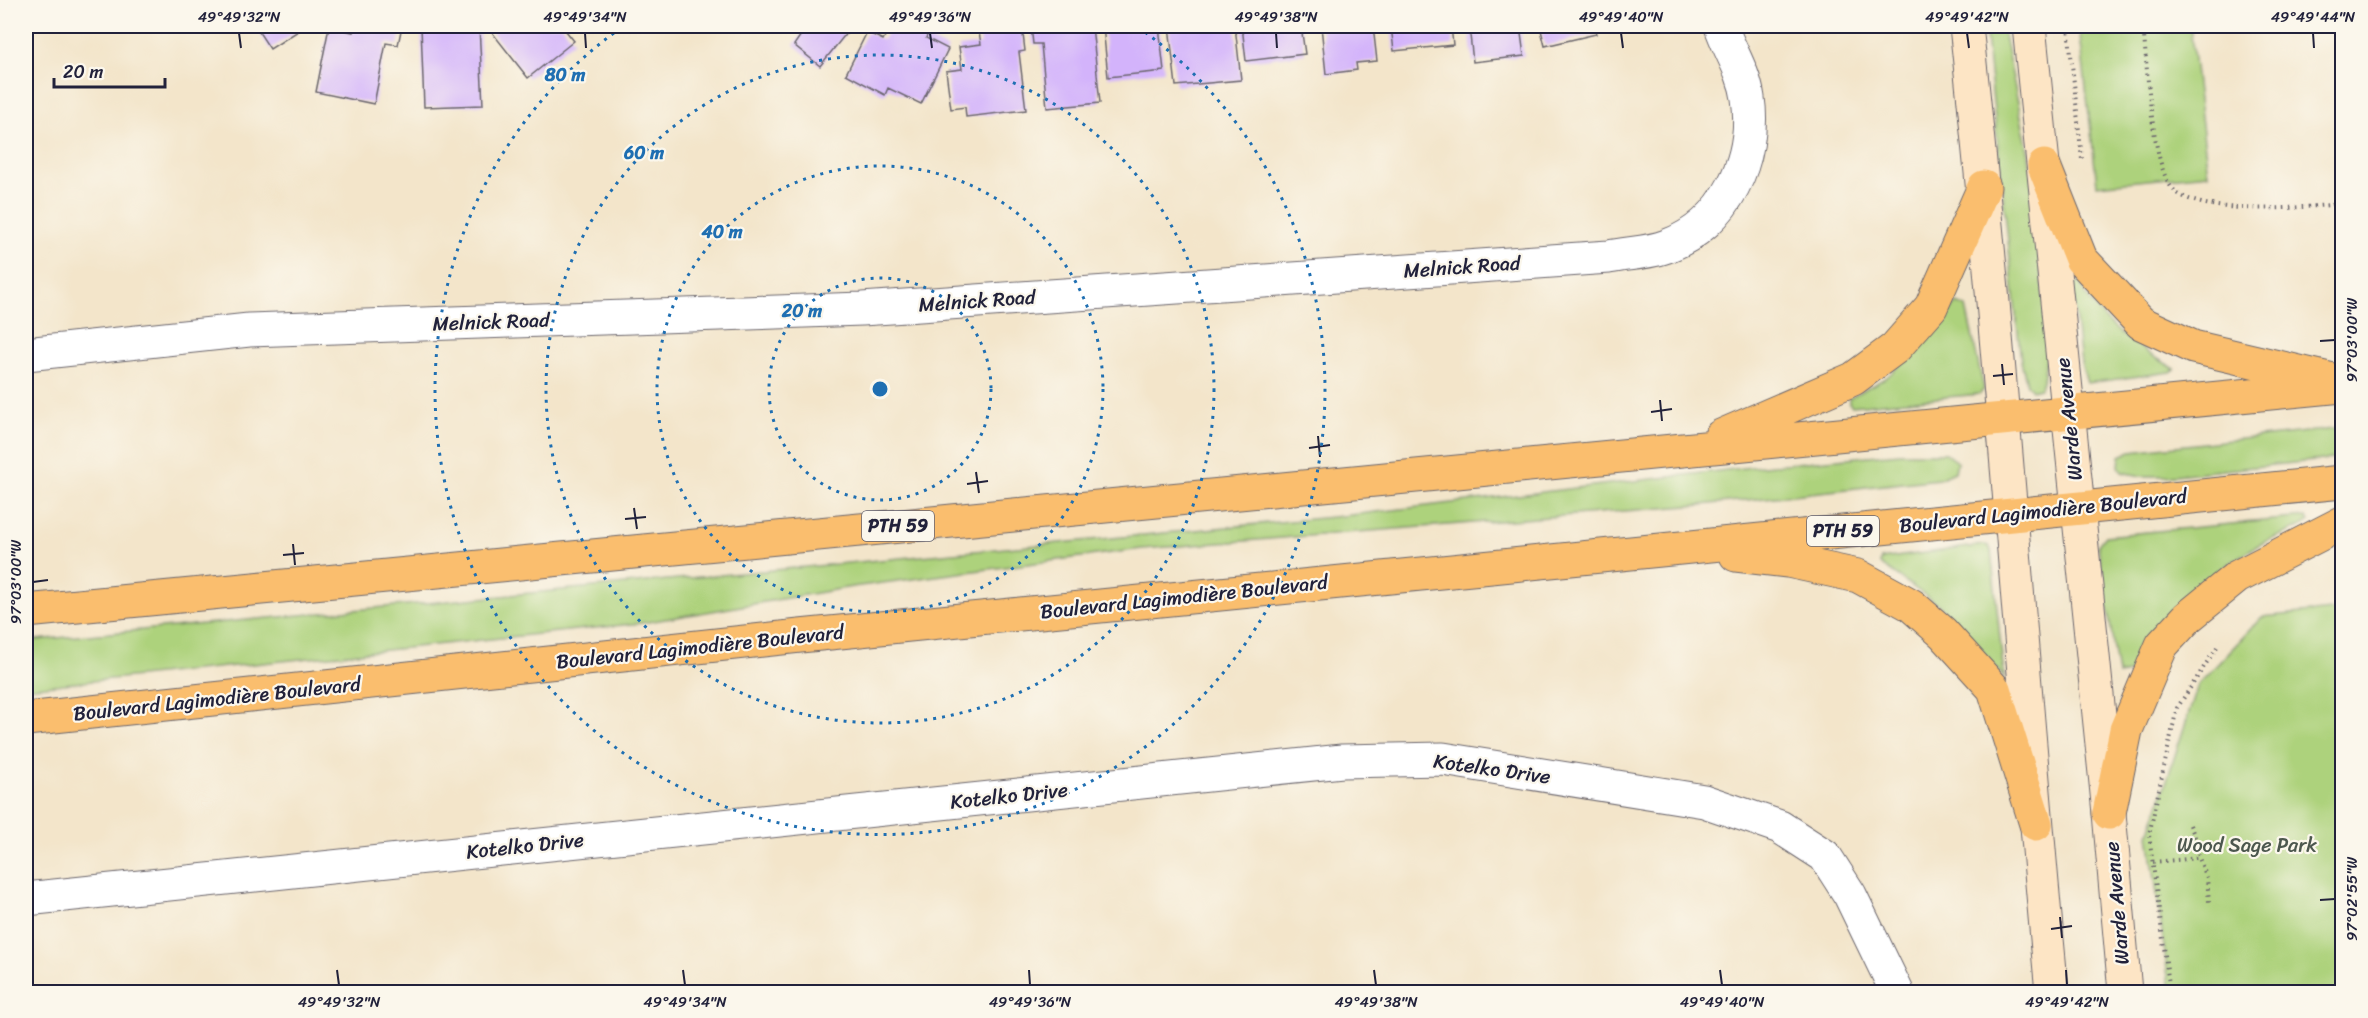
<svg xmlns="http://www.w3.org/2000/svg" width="2368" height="1018" font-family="Sriracha,sans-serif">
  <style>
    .green { fill: #add27c; stroke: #687a5c; stroke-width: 1.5 }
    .building { fill: #d3b3fb }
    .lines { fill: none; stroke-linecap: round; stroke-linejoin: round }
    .street-casing { stroke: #6b666d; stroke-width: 35 }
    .secondary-casing { stroke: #6b666d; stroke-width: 35 }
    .primary-casing { stroke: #6b666d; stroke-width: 35 }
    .path { stroke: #6b666d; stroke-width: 4; stroke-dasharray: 1.5 4.5; stroke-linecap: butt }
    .street { stroke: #fff; stroke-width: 33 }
    .secondary { stroke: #fde5c5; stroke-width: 33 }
    .primary { stroke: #fabe6e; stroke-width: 33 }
    .ticks { fill: none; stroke: #22223b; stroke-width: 2 }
    .ring { fill: none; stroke: #1f6fb2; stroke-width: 3; stroke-dasharray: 3 6 }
    .labels { text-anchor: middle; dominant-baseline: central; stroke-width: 4.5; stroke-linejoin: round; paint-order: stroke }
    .shield { fill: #fbf7ec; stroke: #636270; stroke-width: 1.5 }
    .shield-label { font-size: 18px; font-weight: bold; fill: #22223b }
    .street-label { font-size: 20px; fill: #22223b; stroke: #fbf7ec }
    .park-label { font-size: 20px; fill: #4c574e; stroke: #fbf7ec }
    .centre { fill: #1f6fb2; stroke: #fbf7ec; stroke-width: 3 }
    .ring-label { font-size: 18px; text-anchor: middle; font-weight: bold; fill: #1f6fb2; stroke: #fbf7ec; stroke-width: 4.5; stroke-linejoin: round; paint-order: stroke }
    .neatline { fill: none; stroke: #22223b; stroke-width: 2 }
    .ticks-label { font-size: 15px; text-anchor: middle; fill: #22223b }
  </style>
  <rect width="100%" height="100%" fill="#fbf7ec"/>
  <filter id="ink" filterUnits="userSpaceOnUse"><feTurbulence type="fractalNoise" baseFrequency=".0167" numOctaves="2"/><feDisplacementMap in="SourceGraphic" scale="12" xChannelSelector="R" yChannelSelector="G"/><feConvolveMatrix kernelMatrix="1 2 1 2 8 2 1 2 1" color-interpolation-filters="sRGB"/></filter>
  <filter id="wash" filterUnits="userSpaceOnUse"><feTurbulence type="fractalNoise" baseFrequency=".008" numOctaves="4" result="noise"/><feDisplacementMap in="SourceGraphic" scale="24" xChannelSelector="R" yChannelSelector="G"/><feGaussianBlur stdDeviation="1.35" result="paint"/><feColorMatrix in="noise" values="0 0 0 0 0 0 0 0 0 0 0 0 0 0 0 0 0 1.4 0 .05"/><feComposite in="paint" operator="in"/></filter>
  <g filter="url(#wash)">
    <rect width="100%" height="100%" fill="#f3e5ca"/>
    <path class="green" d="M1985,26H2002L2029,155L2048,338L2044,374L2040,388L2032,390L2027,384L2021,361Z
      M2079,26H2190L2208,174L2097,185Z
      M2075,282H2080C2095,321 2140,349 2175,369L2171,372L2087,383L2081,363L2072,286Z
      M1957,303L1966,307L1984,389L1980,394L1852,406L1849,403V398L1887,377L1924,343Z
      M2342,428V458L2165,476H2141L2122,472L2119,466L2120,456L2131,451Z
      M1900,453H1946L1957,462L1955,472L1939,479L1701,505L1142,549L852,587L642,623L26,688V641L1343,516L1752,467Z
      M2306,517L2309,521C2293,533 2272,537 2255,547C2223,566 2192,587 2167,615C2153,632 2141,654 2129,673L2118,675L2098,545L2105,536Z
      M1984,545L1989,546L1991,551L2004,677L1939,605L1880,564L1881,559Z
      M2342,609V992H2170L2149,835L2198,685L2262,617Z"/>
    <g id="blocks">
      <path class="building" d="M255,26H306L270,49Z
        M354,26H402L398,45L386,43L374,104L316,92L329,27L353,32Z
        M421,26H479L483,105L424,107Z
        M498,26H562L574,41L528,78L491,31Z
        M795,26H852L820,66L794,45L803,32Z
        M891,26H932L926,38L948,49L921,104L888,88L885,95L846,74L867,32L883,40Z
        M978,26H1022L1025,51L1019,52L1026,110L966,117L965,107L951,109L946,71L962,69L959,47L981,44Z
        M1031,26H1092L1100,103L1047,108L1041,44H1033Z
        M1103,26H1159L1164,71L1108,77Z
        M1169,26H1235L1241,80L1176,86Z
        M1242,26H1301L1305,54L1246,61Z
        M1321,26H1373L1377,61L1356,63L1357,70L1326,74Z
        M1391,26H1451L1453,45L1394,51Z
        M1469,26H1520L1524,56L1473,62Z
        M1540,26H1594L1596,34L1545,46Z"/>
    </g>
  </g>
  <g filter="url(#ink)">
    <use href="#blocks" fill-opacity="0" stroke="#6b666d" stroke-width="1.5"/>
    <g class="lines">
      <g class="street-casing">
        <path id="street" d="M26,354L249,330L862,309L1609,257C1627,253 1650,253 1667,246C1726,224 1757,158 1748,98C1744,71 1729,50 1721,26
          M26,899L1342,761L1443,759L1704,801L1780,827L1825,856L1850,895L1897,992"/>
      </g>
      <g class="secondary-casing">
        <path id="secondary" d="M1966,26C2001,347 2021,670 2052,992
          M2029,26L2109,813L2125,992"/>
      </g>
      <g class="primary-casing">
        <path id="primary" d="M2044,166L2081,259L2141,323L2193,347L2329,379
          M1721,436L1853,379L1895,348L1931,307L1984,187
          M1736,555L1788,561L1858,576L1911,605L1943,633L1994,689L2036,824
          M26,611L2342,386
          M26,719L800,636L2342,482
          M2109,813L2126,730L2162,645L2188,617L2237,577L2342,523"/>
      </g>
      <path class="path" d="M2068,26L2082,160
        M2143,26C2147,61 2151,163 2172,188C2197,218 2306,207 2342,204
        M2190,825L2197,842L2199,858
        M2153,862L2199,858L2207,878L2209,902
        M2170,992L2149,835L2177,708L2217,647"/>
      <use href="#street" class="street"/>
      <use href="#secondary" class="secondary"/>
      <use href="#primary" class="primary"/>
    </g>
  </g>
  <path class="ticks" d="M239,33L241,48M585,33L586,48M930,33L932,48M1276,33L1277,48M1621,33L1623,48M1967,33L1969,48M2313,33L2314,48M2320,341L2335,340M2002,364L2004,385M1993,376L2013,374M1660,400L1662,421M1651,412L1672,409M1318,436L1320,457M1309,448L1330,445M976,472L979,493M967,484L988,481M634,508L637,529M625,519L646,517M293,544L295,565M283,555L304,553M33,582L48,580M2320,900L2335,899M2060,917L2062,938M2051,929L2072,926M337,970L339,985M683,970L685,985M1029,970L1030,985M1374,970L1376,985M1720,970L1722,985M2066,970L2067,985"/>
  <g class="ring">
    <circle cx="880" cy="389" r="111"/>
    <circle cx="880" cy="389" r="223"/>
    <circle cx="880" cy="389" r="334"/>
    <path d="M1138 27A445 445 0 1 1 622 27"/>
  </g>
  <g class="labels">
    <g class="shield">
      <rect x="862" y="511" width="72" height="30" rx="4.5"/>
      <rect x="1807" y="516" width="72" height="30" rx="4.5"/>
    </g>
    <g class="shield-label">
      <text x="898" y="526">PTH 59</text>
      <text x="1843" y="531">PTH 59</text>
    </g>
    <g class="street-label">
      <text transform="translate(1462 267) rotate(-4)">Melnick Road</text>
      <text transform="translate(977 301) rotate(-4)">Melnick Road</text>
      <text transform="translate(491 322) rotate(-2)">Melnick Road</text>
      <text transform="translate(2069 419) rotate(-96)">Warde Avenue</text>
      <text transform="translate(2043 511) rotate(-6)">Boulevard Lagimodière Boulevard</text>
      <text transform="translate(1184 597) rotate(-6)">Boulevard Lagimodière Boulevard</text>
      <text transform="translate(700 647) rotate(-6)">Boulevard Lagimodière Boulevard</text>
      <text transform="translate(217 699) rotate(-6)">Boulevard Lagimodière Boulevard</text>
      <text transform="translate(1492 769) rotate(8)">Kotelko Drive</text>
      <text transform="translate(1009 796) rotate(-6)">Kotelko Drive</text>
      <text transform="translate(525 846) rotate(-6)">Kotelko Drive</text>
      <text transform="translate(2117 903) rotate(-95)">Warde Avenue</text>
    </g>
    <g class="park-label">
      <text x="2247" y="845">Wood Sage Park</text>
    </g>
  </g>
  <circle cx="880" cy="389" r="9" class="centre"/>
  <g class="ring-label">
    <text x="565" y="81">80 m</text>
    <text x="644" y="159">60 m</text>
    <text x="722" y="238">40 m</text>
    <text x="802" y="317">20 m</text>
  </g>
  <rect width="2368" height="1018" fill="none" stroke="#fbf7ec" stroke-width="66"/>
  <path d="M54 78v9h111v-9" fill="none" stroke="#22223b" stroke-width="3"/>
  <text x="63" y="78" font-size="18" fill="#22223b" stroke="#fbf7ec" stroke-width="4.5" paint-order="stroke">20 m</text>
  <rect x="33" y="33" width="2302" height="952" class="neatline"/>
  <g class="ticks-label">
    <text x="239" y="22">49°49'32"N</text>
    <text x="585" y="22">49°49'34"N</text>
    <text x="930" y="22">49°49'36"N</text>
    <text x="1276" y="22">49°49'38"N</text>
    <text x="1621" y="22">49°49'40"N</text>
    <text x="1967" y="22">49°49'42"N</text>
    <text x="2313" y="22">49°49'44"N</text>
    <text transform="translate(2352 340) rotate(-90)" y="5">97°03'00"W</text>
    <text transform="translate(16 582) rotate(-90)" y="5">97°03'00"W</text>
    <text transform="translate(2352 899) rotate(-90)" y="5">97°02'55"W</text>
    <text x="339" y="1007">49°49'32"N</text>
    <text x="685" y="1007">49°49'34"N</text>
    <text x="1030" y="1007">49°49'36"N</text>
    <text x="1376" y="1007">49°49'38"N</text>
    <text x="1722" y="1007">49°49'40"N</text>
    <text x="2067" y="1007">49°49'42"N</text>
  </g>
</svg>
